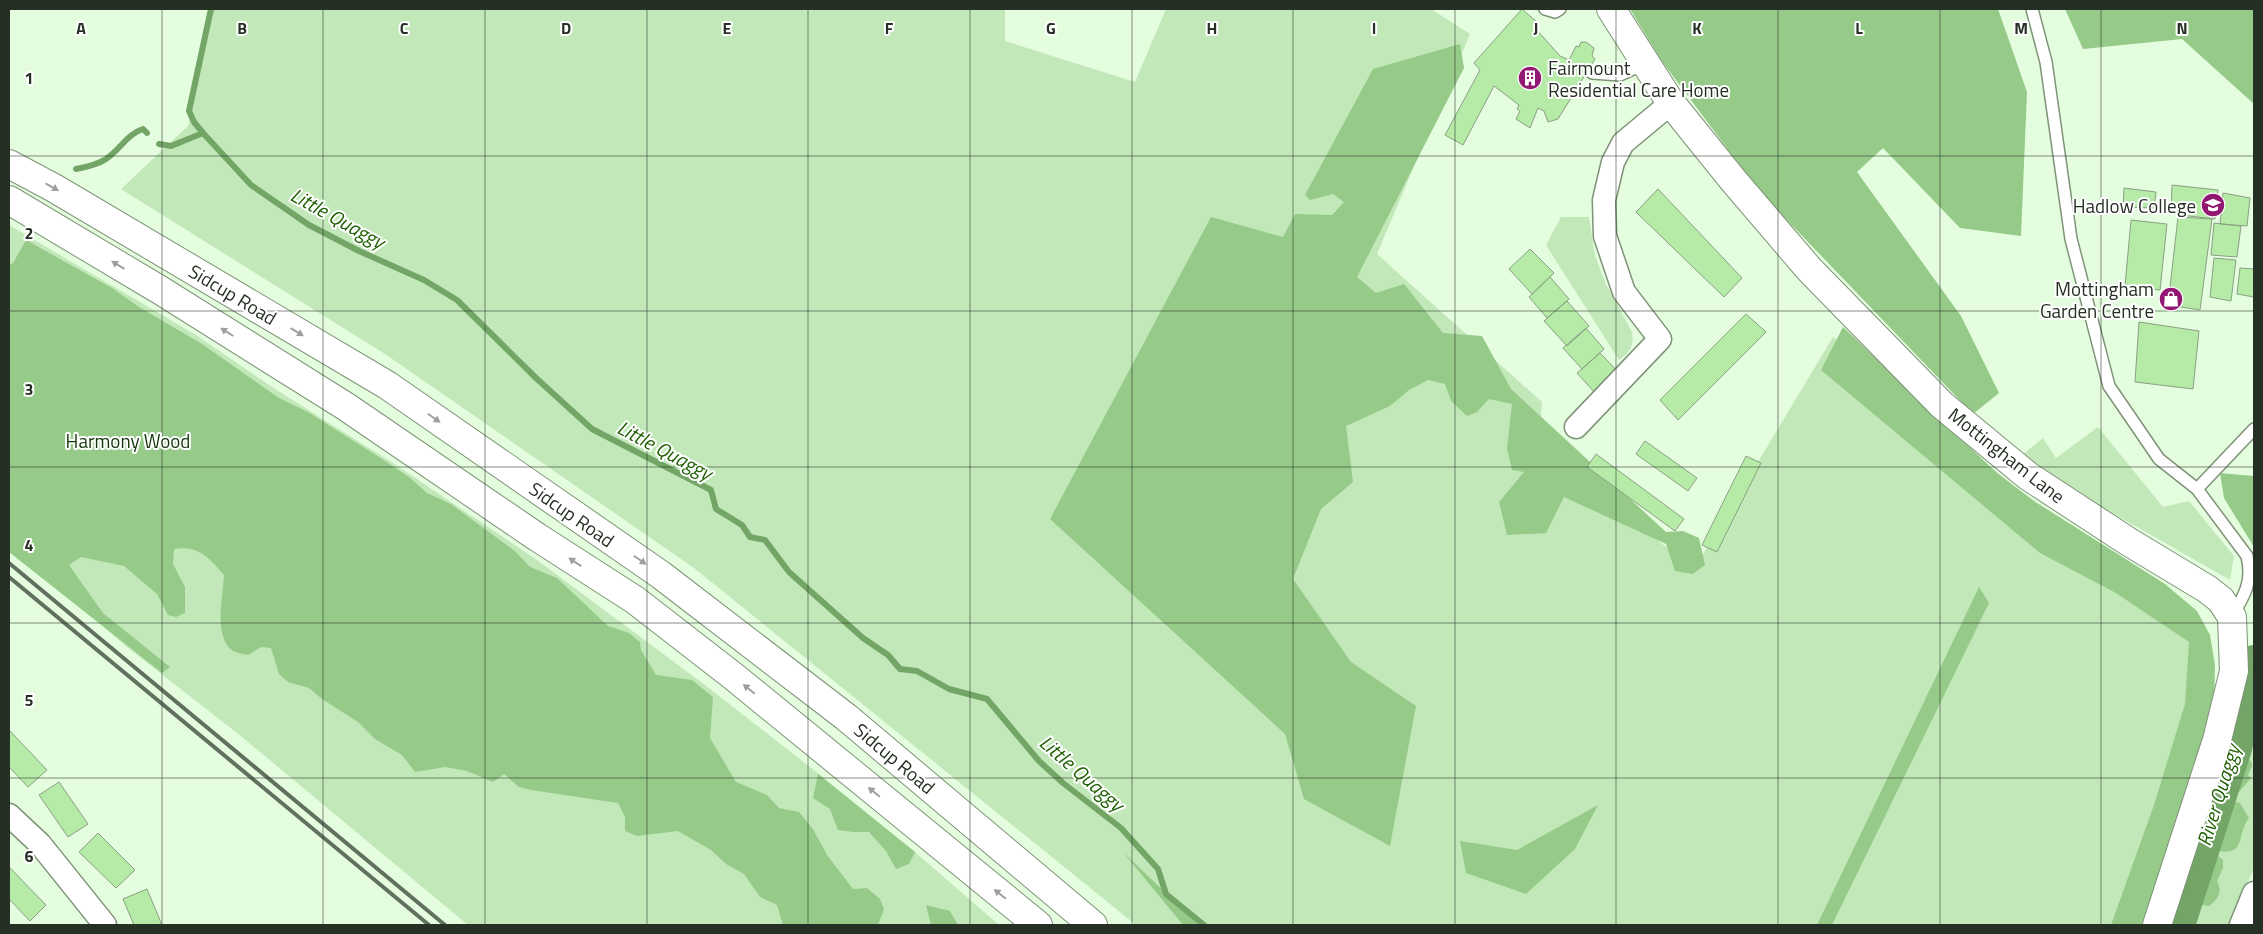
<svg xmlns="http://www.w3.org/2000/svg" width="2263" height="934" font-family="'Titillium Web',sans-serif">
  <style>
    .green { fill: #c2e8b9 }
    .forest { fill: #96ca89 }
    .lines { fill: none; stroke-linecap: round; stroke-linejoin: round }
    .stream { stroke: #73a566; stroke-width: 6 }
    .river { stroke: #73a566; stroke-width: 36 }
    .building { fill: #b5eaa7; stroke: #8aa084 }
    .service-casing { stroke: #7e9378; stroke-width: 14 }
    .minor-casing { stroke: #7e9378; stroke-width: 25 }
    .tertiary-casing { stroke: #7e9378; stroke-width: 30 }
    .trunk-casing { stroke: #7e9378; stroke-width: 30 }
    .service { stroke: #fff; stroke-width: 11 }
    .minor { stroke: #fff; stroke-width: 22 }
    .tertiary { stroke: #fff; stroke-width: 28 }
    .trunk { stroke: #fff; stroke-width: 28 }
    .rail { stroke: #62705f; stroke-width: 4 }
    .oneway { fill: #9da19c }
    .grid { fill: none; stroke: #262f24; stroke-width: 1; stroke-opacity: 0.55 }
    .labels { text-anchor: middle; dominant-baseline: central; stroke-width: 4; stroke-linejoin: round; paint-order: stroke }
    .poi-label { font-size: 19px; fill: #262f24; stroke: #fff; text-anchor: end }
    .street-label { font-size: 19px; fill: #262f24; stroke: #fff }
    .park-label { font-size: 19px; fill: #133509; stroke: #fff }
    .water-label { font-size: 20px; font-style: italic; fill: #1f6003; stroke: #fff }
    .grid-label { font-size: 16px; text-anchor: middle; font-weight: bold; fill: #262f24; stroke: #fff; stroke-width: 4; stroke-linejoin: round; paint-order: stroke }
  </style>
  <rect width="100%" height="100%" fill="#e5fddf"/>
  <path class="green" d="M213,9H1005V41L1135,82L1166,9H1431L1470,34L1377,254L1542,402L1539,447L1694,569L1833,337L2201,641L2135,925H1136L694,568L385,354L121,189L188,126Z
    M1561,217H1589L1595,256L1606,284L1632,332C1634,347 1631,351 1619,360L1546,245Z
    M9,225L196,335L275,389L393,463L537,560L705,685L824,778L915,852L999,925H468L242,737L127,647L77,604L9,552Z
    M2098,427L2163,507L2189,501L2234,556L2230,580L2051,478L2022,455L2043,438L2056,458Z
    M2254,645V867L2233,921L2227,925H2173L2231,746Z"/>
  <path class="forest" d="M1630,9H1998L2027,92L2021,236L1960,228L1883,148L1857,172L1961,316L1999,393L1973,414L1759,191L1661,60Z
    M2065,9H2254V104L2182,39L2083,49Z
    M1460,44L1464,68L1357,277L1376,293L1404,284L1443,333L1482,336L1511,389L1666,532L1683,531L1699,538L1705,565L1693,574L1675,571L1666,544L1564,497L1546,533L1507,535L1499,502L1524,472L1512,470L1507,449L1512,404L1489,399L1477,412L1467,416L1451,401L1445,384L1428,380L1409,390L1390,406L1346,426L1353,482L1321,509L1293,579L1351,662L1416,706L1390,846L1304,799L1285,734L1050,519L1211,217L1283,237L1295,214L1332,215L1344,202L1333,194L1310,200L1305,195L1373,69Z
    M26,240L112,288L139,307L202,344L279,398L308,412L379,457L409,477L427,493L451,504L516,552L530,567L557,578L608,626L629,633L640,642L641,650L656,675L692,680L713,697L710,738L736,782L767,795L779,808L799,812L813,829L827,855L853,889L867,888L880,899L884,909L878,925H783L777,905L760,897L744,874L726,864L711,850L678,831L637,836L625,831V817L618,803L531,790L519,787L504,774L493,782L467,771L445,767L415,772L402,755L375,739L358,722L322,699L309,688L288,682L279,674L271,648L261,647L248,655C243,654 237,653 233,651C213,637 223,597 224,575C209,558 199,545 174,549L173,564L185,587V613L176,617L168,615L157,594L124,566L81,557L69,565L103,613L170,667L162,673L9,552V265L13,263Z
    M1843,327L1997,473L2034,501L2165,584L2197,611L2210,635L2215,665L2214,705L2200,764L2141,925H2111L2154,805L2185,704L2189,642L2116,593L2040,553L1821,370Z
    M2220,473L2254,476V547L2224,498Z
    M1979,587L1989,603L1832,925H1817Z
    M2254,645V702L2250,705L2253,712L2248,716L2254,722V730L2251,735L2243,736L2240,743V749L2245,751L2247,757L2245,759L2251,761L2252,766L2248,775L2251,778L2238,793L2233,792L2225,799L2240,803L2249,818C2236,834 2247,856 2218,851L2205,828L2231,746Z
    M818,774L915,852L909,864L896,869L886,851L869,832H853L838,830L830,809L813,798Z
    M1598,805L1575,849L1526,894L1466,873L1460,841L1517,850Z
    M2200,851L2208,852L2209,858L2218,856L2223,860V868L2217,881C2223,892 2218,899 2209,906C2198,905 2187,896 2186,884C2186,877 2192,866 2194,860L2197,858Z
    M1123,852L1199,925H1183Z
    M926,905L950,911L958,925H931Z"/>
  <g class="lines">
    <path class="stream" d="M203,133L194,122L189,111L211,9
      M159,144L171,146L203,133L251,185L309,225L359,251L424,280L457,300L536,378L592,429L711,490L716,509L742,525L750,537L765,540L789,572L863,638L888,655L900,669L917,671L949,689L987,699L1039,761L1063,783L1121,828L1158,869L1166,894L1204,925
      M76,169C87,167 97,165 106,159C120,150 127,134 143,129L147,133"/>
    <path class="river" d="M2177,925L2234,748L2254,663"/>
  </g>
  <path class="building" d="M1522,9L1539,24L1535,28L1560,56L1569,60L1576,46L1579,47L1581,42H1586L1594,48L1592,56L1595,59L1558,119L1548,122L1544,111L1538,108L1530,128L1516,119L1520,111L1517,109L1519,105L1494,86L1463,145L1445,135L1480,70L1474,63Z
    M2172,185L2218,190L2215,219L2171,214Z
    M2124,188L2156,192L2154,208L2123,207Z
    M1658,189L1742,278L1724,297L1636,212Z
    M2223,193L2250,198L2247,226L2220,224Z
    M2178,217L2212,219L2200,310L2168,305Z
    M2131,220L2167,224L2160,290L2125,286Z
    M2214,223L2241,226L2237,257L2211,255Z
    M1530,249L1554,273L1532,294L1509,269Z
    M2214,258L2236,260L2231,301L2210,297Z
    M2240,268L2254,269V297L2237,294Z
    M1550,277L1569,299L1547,318L1529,297Z
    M1567,301L1589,326L1567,346L1544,321Z
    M1746,314L1766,332L1678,420L1660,400Z
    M2139,322L2199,331L2193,389L2135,382Z
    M1586,328L1604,349L1582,369L1563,348Z
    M1600,353L1620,374L1597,395L1577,373Z
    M1645,441L1697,478L1688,491L1636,454Z
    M1596,454L1684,519L1675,531L1587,467Z
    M1746,456L1761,463L1717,552L1702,545Z
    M9,730L47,770L28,787L9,767Z
    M59,782L88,824L68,837L39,795Z
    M98,833L135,870L116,888L79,852Z
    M9,867L46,905L30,921L9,899Z
    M147,889L162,925H134L123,899Z"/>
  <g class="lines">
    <g class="service-casing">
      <path id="service" d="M1545,9L1555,12L1560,9
        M2032,9L2046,62L2071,239L2109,386L2159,459L2197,489L2247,556C2253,581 2245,595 2232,616
        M1592,73L1620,75L1644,64
        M2197,489L2254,429"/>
    </g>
    <g class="minor-casing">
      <path id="minor" d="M1576,427L1660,339L1624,292L1605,236L1604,200L1613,162L1623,143L1671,103
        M9,815L40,844L105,925
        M2241,925L2254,893"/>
    </g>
    <g class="tertiary-casing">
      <path id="tertiary" d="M1611,9L1671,103L1733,180L1809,269L1942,405L2028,476L2129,542L2207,589L2221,600L2232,617L2234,671L2217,740L2157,925"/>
    </g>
    <g class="trunk-casing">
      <path id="trunk" d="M9,164L54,188L387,385L661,575L846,717L1093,925
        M9,200L160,290L345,406L537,537L635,600L733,676L1038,925"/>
    </g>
    <use href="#service" class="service"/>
    <use href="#minor" class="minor"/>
    <use href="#tertiary" class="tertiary"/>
    <use href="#trunk" class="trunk"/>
    <path class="rail" d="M9,563L445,925
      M9,577L429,925"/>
  </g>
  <defs><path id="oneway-solid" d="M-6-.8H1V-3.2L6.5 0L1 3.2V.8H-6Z" transform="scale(1.25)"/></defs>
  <g class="oneway">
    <use href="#oneway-solid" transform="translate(52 187) rotate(29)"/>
    <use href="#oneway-solid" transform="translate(118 265) rotate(-149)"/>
    <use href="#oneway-solid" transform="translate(227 332) rotate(-148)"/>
    <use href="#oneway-solid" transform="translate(297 332) rotate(31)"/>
    <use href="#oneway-solid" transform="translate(434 418) rotate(35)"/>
    <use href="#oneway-solid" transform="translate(640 560) rotate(35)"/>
    <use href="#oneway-solid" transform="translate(575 562) rotate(-147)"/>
    <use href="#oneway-solid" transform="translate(749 689) rotate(-141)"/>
    <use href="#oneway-solid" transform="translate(874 792) rotate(-141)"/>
    <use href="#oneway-solid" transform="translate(1000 894) rotate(-141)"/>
  </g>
  <path class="grid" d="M162,9V925M323,9V925M485,9V925M647,9V925M808,9V925M970,9V925M1132,9V925M1293,9V925M1455,9V925M1616,9V925M1778,9V925M1940,9V925M2101,9V925M9,156H2254M9,311H2254M9,467H2254M9,623H2254M9,778H2254"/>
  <defs>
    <g id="building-disc" transform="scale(1.25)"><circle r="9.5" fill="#921773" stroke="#fff"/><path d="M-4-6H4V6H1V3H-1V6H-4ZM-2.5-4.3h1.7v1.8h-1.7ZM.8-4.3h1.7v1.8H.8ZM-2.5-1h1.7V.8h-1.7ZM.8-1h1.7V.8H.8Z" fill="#fff"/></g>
    <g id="university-disc" transform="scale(1.25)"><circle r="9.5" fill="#921773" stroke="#fff"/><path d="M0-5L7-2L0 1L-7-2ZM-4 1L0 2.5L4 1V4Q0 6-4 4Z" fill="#fff"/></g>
    <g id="shop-disc" transform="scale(1.25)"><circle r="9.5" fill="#921773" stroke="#fff"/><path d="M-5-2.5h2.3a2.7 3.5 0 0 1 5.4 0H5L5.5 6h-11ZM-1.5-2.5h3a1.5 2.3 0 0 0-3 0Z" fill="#fff"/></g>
  </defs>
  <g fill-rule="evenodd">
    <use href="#building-disc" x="1530" y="78"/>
    <use href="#university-disc" x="2213" y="205"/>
    <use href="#shop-disc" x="2171" y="299"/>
  </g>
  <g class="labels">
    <g class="poi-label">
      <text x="1548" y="67" text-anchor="start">Fairmount<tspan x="1548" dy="22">Residential Care Home</tspan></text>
      <text x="2196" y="205">Hadlow College</text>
      <text x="2154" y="288">Mottingham<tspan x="2154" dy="22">Garden Centre</tspan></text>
    </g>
    <g class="street-label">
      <text transform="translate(233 294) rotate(31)">Sidcup Road</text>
      <text transform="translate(2007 455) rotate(38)">Mottingham Lane</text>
      <text transform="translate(572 514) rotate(35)">Sidcup Road</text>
      <text transform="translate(895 758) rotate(40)">Sidcup Road</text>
    </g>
    <g class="park-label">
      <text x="128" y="440">Harmony Wood</text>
    </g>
    <g class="water-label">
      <text transform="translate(338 218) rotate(29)">Little Quaggy</text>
      <text transform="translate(665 450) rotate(28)">Little Quaggy</text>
      <text transform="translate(1082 773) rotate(41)">Little Quaggy</text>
      <text transform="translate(2218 795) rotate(-73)">River Quaggy</text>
    </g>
  </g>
  <g class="grid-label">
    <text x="81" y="34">A</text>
    <text x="242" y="34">B</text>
    <text x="404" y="34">C</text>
    <text x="566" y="34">D</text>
    <text x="727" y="34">E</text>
    <text x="889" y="34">F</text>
    <text x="1051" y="34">G</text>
    <text x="1212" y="34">H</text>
    <text x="1374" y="34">I</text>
    <text x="1536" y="34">J</text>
    <text x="1697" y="34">K</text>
    <text x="1859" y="34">L</text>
    <text x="2021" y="34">M</text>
    <text x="2182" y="34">N</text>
    <text x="29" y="84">1</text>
    <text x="29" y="239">2</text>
    <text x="29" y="395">3</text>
    <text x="29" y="551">4</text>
    <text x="29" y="706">5</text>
    <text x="29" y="862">6</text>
  </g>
  <rect width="2263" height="934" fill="none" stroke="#262f24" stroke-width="20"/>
</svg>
